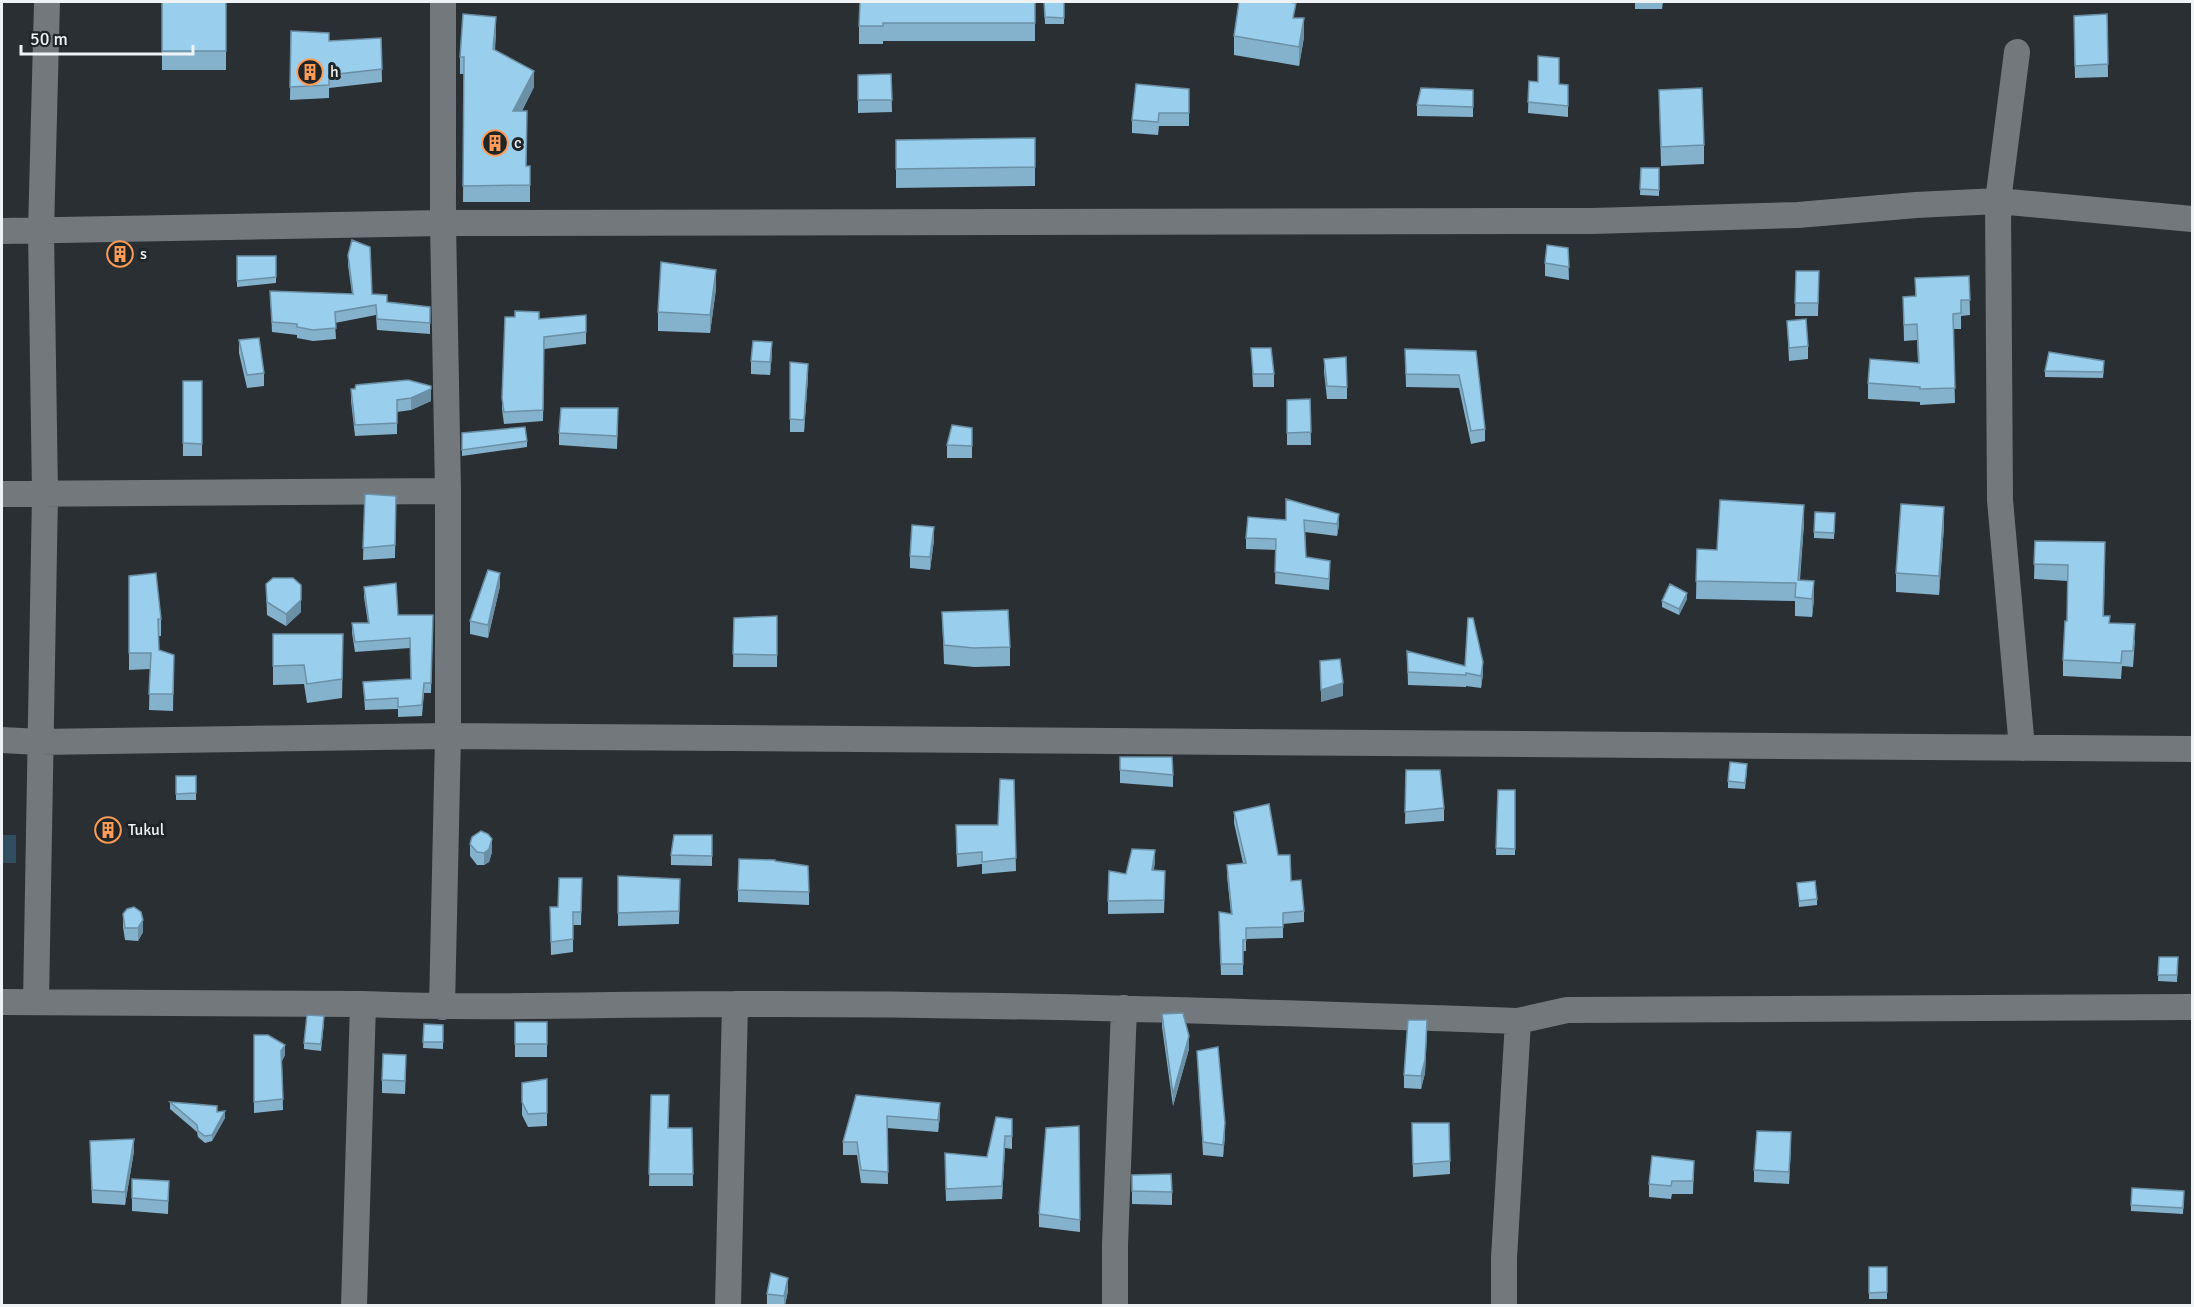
<svg xmlns="http://www.w3.org/2000/svg" width="2194" height="1307" font-family="Signika,sans-serif">
  <style>
    .green { fill: #304e5f }
    .lines { fill: none; stroke-linecap: round; stroke-linejoin: round }
    .minor { stroke: #72787c; stroke-width: 26 }
    .wall { fill: #84b1cc }
    .shaded-wall { fill: #6b90a6 }
    .building { fill: #99ceed; stroke: #6b90a6; stroke-width: 1.5 }
    .labels { text-anchor: middle; dominant-baseline: central; stroke-width: 6; stroke-linejoin: round; paint-order: stroke }
    .poi-label { font-size: 16px; fill: #f0f3f5; stroke: #202528; text-anchor: start }
  </style>
  <rect width="100%" height="100%" fill="#292f32"/>
  <path class="green" d="M2,835H16V863H2Z"/>
  <g class="lines">
    <path class="minor" d="M2017,52L1998,201L2000,500L2022,748
      M2,231L443,223L1592,221L1798,215L1916,205L1998,201L2192,219
      M2,494L448,491
      M2,740L40,742L448,736L2192,749
      M2,1002L363,1004
      M36,1002L45,494L41,231L47,2
      M442,1007L448,736V491L443,223V2
      M354,1306L363,1004C487,1009 611,1004 735,1004C996,1003 1257,1012 1518,1021L1567,1010L2192,1007
      M728,1306L735,1004
      M1115,1306V1245L1124,1008
      M1504,1306V1258L1518,1021"/>
  </g>
  <path class="wall" d="M162,2H226V70H162Z
    M1035,2V41H883V44H859V26Z
    M1044,2H1064V24H1045Z
    M1635,2H1663L1662,9H1635Z
    M2107,14L2108,77L2075,78L2074,28Z
    M291,31L329,41L381,38L382,82L329,88V98L290,100Z
    M496,33L495,50L534,87L522,111L526,166H530V202H463L464,74H460V57Z
    M1234,36L1304,37L1299,66L1234,55Z
    M891,74L892,112L858,113V75Z
    M1529,81L1568,85V117L1528,113Z
    M1189,89V126H1159L1158,135L1132,133V120Z
    M1473,90V117L1417,116V105Z
    M1659,90L1704,145V164L1661,166Z
    M1035,138V186L896,188V140Z
    M1641,168H1659V196L1640,195Z
    M1568,248L1569,280L1545,276V263Z
    M348,255L372,294L387,302L430,307V334L377,330L376,315L335,323L336,339L313,341L297,338V335L272,332L270,291L352,294L348,265Z
    M237,256H276V283L237,287Z
    M1796,271H1819L1818,316H1795Z
    M1969,276L1970,315L1961,316V329H1953L1955,403L1920,405V402L1868,399V383L1918,363L1917,340L1904,341L1903,297L1915,296V278Z
    M716,289L710,333L658,331V312Z
    M586,315V344L544,349L543,421L504,424L502,409V398L539,319Z
    M1787,321L1808,346V359L1789,361Z
    M239,340L264,373V386L247,388L239,353Z
    M1251,348L1274,374V387H1253Z
    M1405,349L1476,351L1485,429V441L1471,444L1459,388L1406,387Z
    M772,354L770,375L751,374V361Z
    M1324,359L1347,387V399H1327L1324,372Z
    M790,362L808,377L804,432H790Z
    M2104,368L2103,378L2045,377V371Z
    M183,381H202V456H183Z
    M351,389L431,401L411,410L397,412V434L355,436L351,401Z
    M1310,399L1311,445H1287V400Z
    M618,421L617,449L559,445V433Z
    M972,428V458H947V445Z
    M462,433L527,441V447L462,456Z
    M365,494L396,496L395,558L363,560Z
    M1286,499L1339,525L1337,536L1305,532L1306,557L1330,572L1329,590L1275,584L1276,550L1246,549V538L1286,520Z
    M1835,513L1834,539L1814,538V532Z
    M1804,523L1800,580L1814,599L1812,617L1795,616V601L1696,599L1697,549L1717,550Z
    M1944,526L1939,595L1896,592V573Z
    M934,540L930,570L910,568V556Z
    M2035,541L2105,542L2104,616L2110,623L2135,640L2133,667L2122,666L2121,679L2063,676V660L2067,621L2068,581L2034,579Z
    M129,576L161,619V636H159V650L174,655L173,711L149,710L150,669L129,670Z
    M266,584L301,612L286,626L267,615Z
    M500,586L488,638L470,634V621Z
    M364,587L398,615H433L431,693H424L422,716L398,717V709L365,710L363,682L411,679L410,648L355,652L352,633V623H368L364,597Z
    M1687,599L1679,615L1662,607V601Z
    M942,612L1010,647V666L974,667L944,664Z
    M777,616V667H733L734,618Z
    M273,634L343,653L342,698L307,703L304,684L273,685Z
    M1407,651L1465,666L1483,674L1481,688L1466,686V687L1408,685Z
    M1120,770L1173,775V787L1120,783Z
    M1406,770L1444,808V821L1405,824Z
    M1747,770L1745,789L1728,788V781Z
    M176,776H196V800H176Z
    M1014,780L1016,871L982,874V864L957,867L956,825H998Z
    M1498,790H1515V855H1496Z
    M1234,812L1278,855L1304,911V922L1283,924V938L1246,939V951H1243V975H1221L1219,923L1231,914L1227,876V865L1243,863L1234,823Z
    M712,835V866L671,865V855Z
    M470,844L492,852L489,862L484,865H477L470,856Z
    M775,861L809,892V905L738,902V890Z
    M1155,863L1153,870L1165,883L1164,913L1108,914V901L1126,874Z
    M618,876L680,892L679,924L618,926Z
    M582,878L581,925H573V952L551,955L550,907H558Z
    M1797,883L1817,899V905L1799,907Z
    M123,914L143,932L138,941L125,940L123,927Z
    M2159,957H2178L2177,982L2158,981Z
    M1162,1014L1189,1049L1173,1106L1162,1027Z
    M515,1022H547V1057H515Z
    M324,1023L321,1051L304,1049V1043Z
    M424,1024L443,1025V1049L423,1048Z
    M1427,1033L1425,1073L1421,1089L1404,1088V1075Z
    M254,1035L285,1055L282,1061L283,1110L254,1113Z
    M1197,1051L1225,1136L1223,1157L1203,1155Z
    M406,1068L405,1094L382,1093V1080Z
    M547,1079V1126L528,1127L522,1115V1083Z
    M651,1095L668,1128H692L693,1186H649Z
    M856,1095L940,1116L938,1132L887,1128L888,1184L861,1183L857,1155H843V1142Z
    M170,1102L217,1112L225,1118L212,1141L205,1143L198,1137L197,1132L170,1109Z
    M1012,1119V1149L1005,1148L1002,1199L946,1201L945,1166L987,1157Z
    M1412,1123L1450,1161V1174L1413,1177Z
    M1079,1126L1080,1232L1039,1227V1214Z
    M90,1141L134,1151L125,1205L92,1203Z
    M1791,1145L1789,1184L1754,1182V1170Z
    M1694,1161L1693,1194H1672L1671,1199L1649,1197V1184Z
    M1132,1175L1172,1192V1205L1132,1204Z
    M132,1179L169,1181L168,1214L132,1211Z
    M2184,1191L2183,1214L2131,1211V1205Z
    M1869,1267H1887V1299H1869Z
    M788,1291L785,1305H767V1294Z"/>
  <path class="shaded-wall" d="M496,17V33L493,65V49Z
    M1304,18V37L1299,66V47Z
    M534,71V87L513,127V111Z
    M716,270V289L710,333V315Z
    M772,342V354L770,375V362Z
    M808,364V377L804,432V420Z
    M431,389V401L411,410V398Z
    M1804,505V523L1798,598V580Z
    M1944,507V526L1939,595V576Z
    M1339,514V525L1337,536V524Z
    M934,527V540L930,570V557Z
    M500,573V586L488,638V625Z
    M1814,581V599L1812,617V599Z
    M1687,593V599L1679,615V609Z
    M301,600V612L286,626V614Z
    M1483,662V674L1481,688V676Z
    M1343,683V696L1321,702V690Z
    M492,839V852L489,862L484,865V853Z
    M1155,850V863L1152,883V870Z
    M143,920V932L138,941V928Z
    M1427,1020L1425,1073L1421,1089V1076Z
    M1189,1036V1049L1173,1106V1094Z
    M285,1045V1055L281,1062V1051Z
    M940,1103V1116L938,1132V1120Z
    M225,1111V1118L212,1141V1135Z
    M1225,1123V1136L1223,1157V1145Z
    M1791,1132V1145L1789,1184V1172Z
    M1005,1136V1148L1002,1199V1186Z
    M134,1139V1151L125,1205V1192Z
    M788,1278V1291L785,1305H784V1296Z"/>
  <path class="building" d="M162,2H226V51H162Z
    M860,2H1035V23H883V26H859Z
    M1044,2H1064V18L1045,17Z
    M1239,2H1287L1296,3L1293,18H1304L1299,47L1234,36Z
    M463,14L496,17L493,49L534,71L513,111H527L526,166H530V185L463,186L464,57H460Z
    M2107,14L2108,64L2075,66L2074,16Z
    M291,31L329,33V41L381,38L382,69L329,75V85L290,87Z
    M1538,56L1559,58V84L1568,85V106L1528,102L1529,81L1538,82Z
    M891,74L892,100H858V75Z
    M1136,84L1189,89V113H1159L1158,122L1132,120Z
    M1421,88L1473,90V107L1417,105Z
    M1702,88L1704,145L1661,147L1659,90Z
    M1035,138V167L896,169V140Z
    M1641,168H1659V190L1640,189Z
    M352,240L370,247L372,294L387,295V302L430,307V323L377,319L376,305L335,312L336,328L313,330L297,327V324L272,322L270,291L353,294L348,255Z
    M1547,245L1568,248L1569,267L1545,263Z
    M237,256H276V277L237,281Z
    M661,262L716,270L710,315L658,312Z
    M1796,271H1819L1818,303H1795Z
    M1969,276L1970,300H1961V313L1953,314L1955,388L1920,389V387L1868,383L1870,359L1919,363L1917,324L1904,325L1903,297L1916,296L1915,278Z
    M515,311L539,312V319L586,315V332L544,337L543,410L504,412L502,398L505,317H515Z
    M1806,319L1808,346L1789,348L1787,321Z
    M259,338L264,373L247,375L239,340Z
    M753,341L772,342L770,362L751,361Z
    M1251,348H1271L1274,374H1253Z
    M1405,349L1476,351L1485,429L1471,431L1459,375L1406,374Z
    M2049,352L2104,361L2103,372L2045,371Z
    M1346,357L1347,387L1327,386L1324,359Z
    M790,362L808,364L804,420L790,419Z
    M408,380L431,386V389L411,398L397,400V423L355,425L351,389H355L356,385Z
    M183,381H202V444L183,443Z
    M1310,399L1311,432L1287,433V400Z
    M561,408H618L617,436L559,433Z
    M952,425L972,428V446L947,445Z
    M525,427L527,441L462,450V433Z
    M365,494L396,496L395,545L363,548Z
    M1286,499L1339,514L1337,524L1304,520L1306,557L1330,561L1329,579L1275,572L1276,539L1246,538L1248,517L1286,520Z
    M1720,500L1804,505L1798,580L1814,581L1812,599L1795,597L1796,583L1696,581L1697,549L1717,550Z
    M1901,504L1944,507L1939,576L1896,573Z
    M1815,512L1835,513L1834,533L1814,532Z
    M912,525L934,527L930,557L910,556Z
    M2035,541L2105,542L2103,616H2110L2109,623L2135,624L2133,651H2122L2121,663L2063,660L2065,621H2067L2068,565L2034,564Z
    M488,570L500,573L488,625L470,621Z
    M156,573L161,619H158L159,650L174,655L173,694H149L151,653H129V576Z
    M273,578H293L301,585V600L286,614L267,602L266,584Z
    M396,583L398,615H433L431,683H424L422,705L398,707V698L365,700L363,682L411,679L410,638L355,642L352,623H369L364,587Z
    M1670,584L1687,593L1679,609L1662,601Z
    M1008,610L1010,647L974,648L944,645L942,612Z
    M777,616V655L733,654L734,618Z
    M1468,618H1473L1483,662L1481,676L1466,673V675L1408,672L1407,651L1465,666Z
    M273,634H343L342,679L307,684L304,665L273,666Z
    M1340,659L1343,683L1321,690L1320,661Z
    M1120,757H1172L1173,775L1120,770Z
    M1730,762L1747,764L1745,783L1728,781Z
    M1406,770H1440L1444,808L1405,812Z
    M176,776H196V793L176,794Z
    M1000,779L1014,780L1016,858L982,862V852L957,854L956,825H998Z
    M1498,790H1515V849L1496,848Z
    M1269,804L1278,855H1290L1291,881L1301,880L1304,911L1283,913V927L1246,928V940H1243V964H1221L1219,912L1232,914L1227,865L1246,863L1234,812Z
    M481,831L488,834L492,839L489,849L484,853L477,852L470,844L472,837Z
    M674,835H712V856L671,855Z
    M1132,849L1155,850L1152,870L1165,871L1164,900L1108,901L1109,871L1126,874Z
    M739,859L775,860V861L808,866L809,892L738,890Z
    M618,876L680,879L679,911L618,913Z
    M559,878H582L581,912H573V939L551,942L550,907H558Z
    M1815,881L1817,899L1799,901L1797,883Z
    M134,907L141,912L143,920L138,928H125L123,914L127,909Z
    M2159,957H2178L2177,975H2158Z
    M1183,1013L1189,1036L1173,1094L1162,1014Z
    M307,1015L324,1016L321,1044L304,1043Z
    M1408,1020H1427L1425,1060L1421,1076L1404,1075Z
    M515,1022H547V1044H515Z
    M424,1024L443,1025V1042H423Z
    M254,1035H268L285,1045L281,1051L283,1099L254,1102Z
    M1218,1047L1225,1123L1223,1145L1203,1142L1197,1051Z
    M383,1054L406,1055L405,1081L382,1080Z
    M547,1079V1113L528,1114L522,1102V1083Z
    M651,1095H669L668,1128H692L693,1174H649Z
    M856,1095L940,1103L938,1120L887,1116L888,1172L861,1170L857,1142H843Z
    M170,1102L217,1106V1112L225,1111L212,1135L205,1136L198,1131L197,1125Z
    M996,1117L1012,1119V1136H1005L1002,1186L946,1189L945,1153L987,1157Z
    M1412,1123H1449L1450,1161L1413,1164Z
    M1079,1126L1080,1220L1039,1214L1046,1128Z
    M1757,1131L1791,1132L1789,1172L1754,1170Z
    M134,1139L125,1192L92,1190L90,1141Z
    M1652,1156L1694,1161L1693,1181H1672L1671,1186L1649,1184Z
    M1171,1174L1172,1192L1132,1191V1175Z
    M132,1179L169,1181L168,1201L132,1198Z
    M2132,1188L2184,1191L2183,1208L2131,1205Z
    M1869,1267H1887V1292L1869,1293Z
    M771,1273L788,1278L784,1296L767,1294Z"/>
  <defs>
    <g id="building-ring" transform="scale(1.35)"><circle r="9.5" fill="#202528" stroke="#fe9c57" stroke-width="1.5"/><path d="M-4-6H4V6H1V3H-1V6H-4ZM-2.5-4.3h1.7v1.8h-1.7ZM.8-4.3h1.7v1.8H.8ZM-2.5-1h1.7V.8h-1.7ZM.8-1h1.7V.8H.8Z" fill="#fe9c57"/></g>
  </defs>
  <g fill-rule="evenodd">
    <use href="#building-ring" x="310" y="72"/>
    <use href="#building-ring" x="495" y="143"/>
    <use href="#building-ring" x="120" y="254"/>
    <use href="#building-ring" x="108" y="830"/>
  </g>
  <g class="labels">
    <g class="poi-label">
      <text x="330" y="72">h</text>
      <text x="514" y="143">c</text>
      <text x="140" y="254">s</text>
      <text x="128" y="830">Tukul</text>
    </g>
  </g>
  <rect width="2194" height="1307" fill="none" stroke="#f0f3f5" stroke-width="6"/>
  <path d="M21 45v9h172v-9" fill="none" stroke="#f0f3f5" stroke-width="3"/>
  <text x="30" y="45" font-size="18" fill="#f0f3f5" stroke="#202528" stroke-width="4.5" paint-order="stroke">50 m</text>
</svg>
